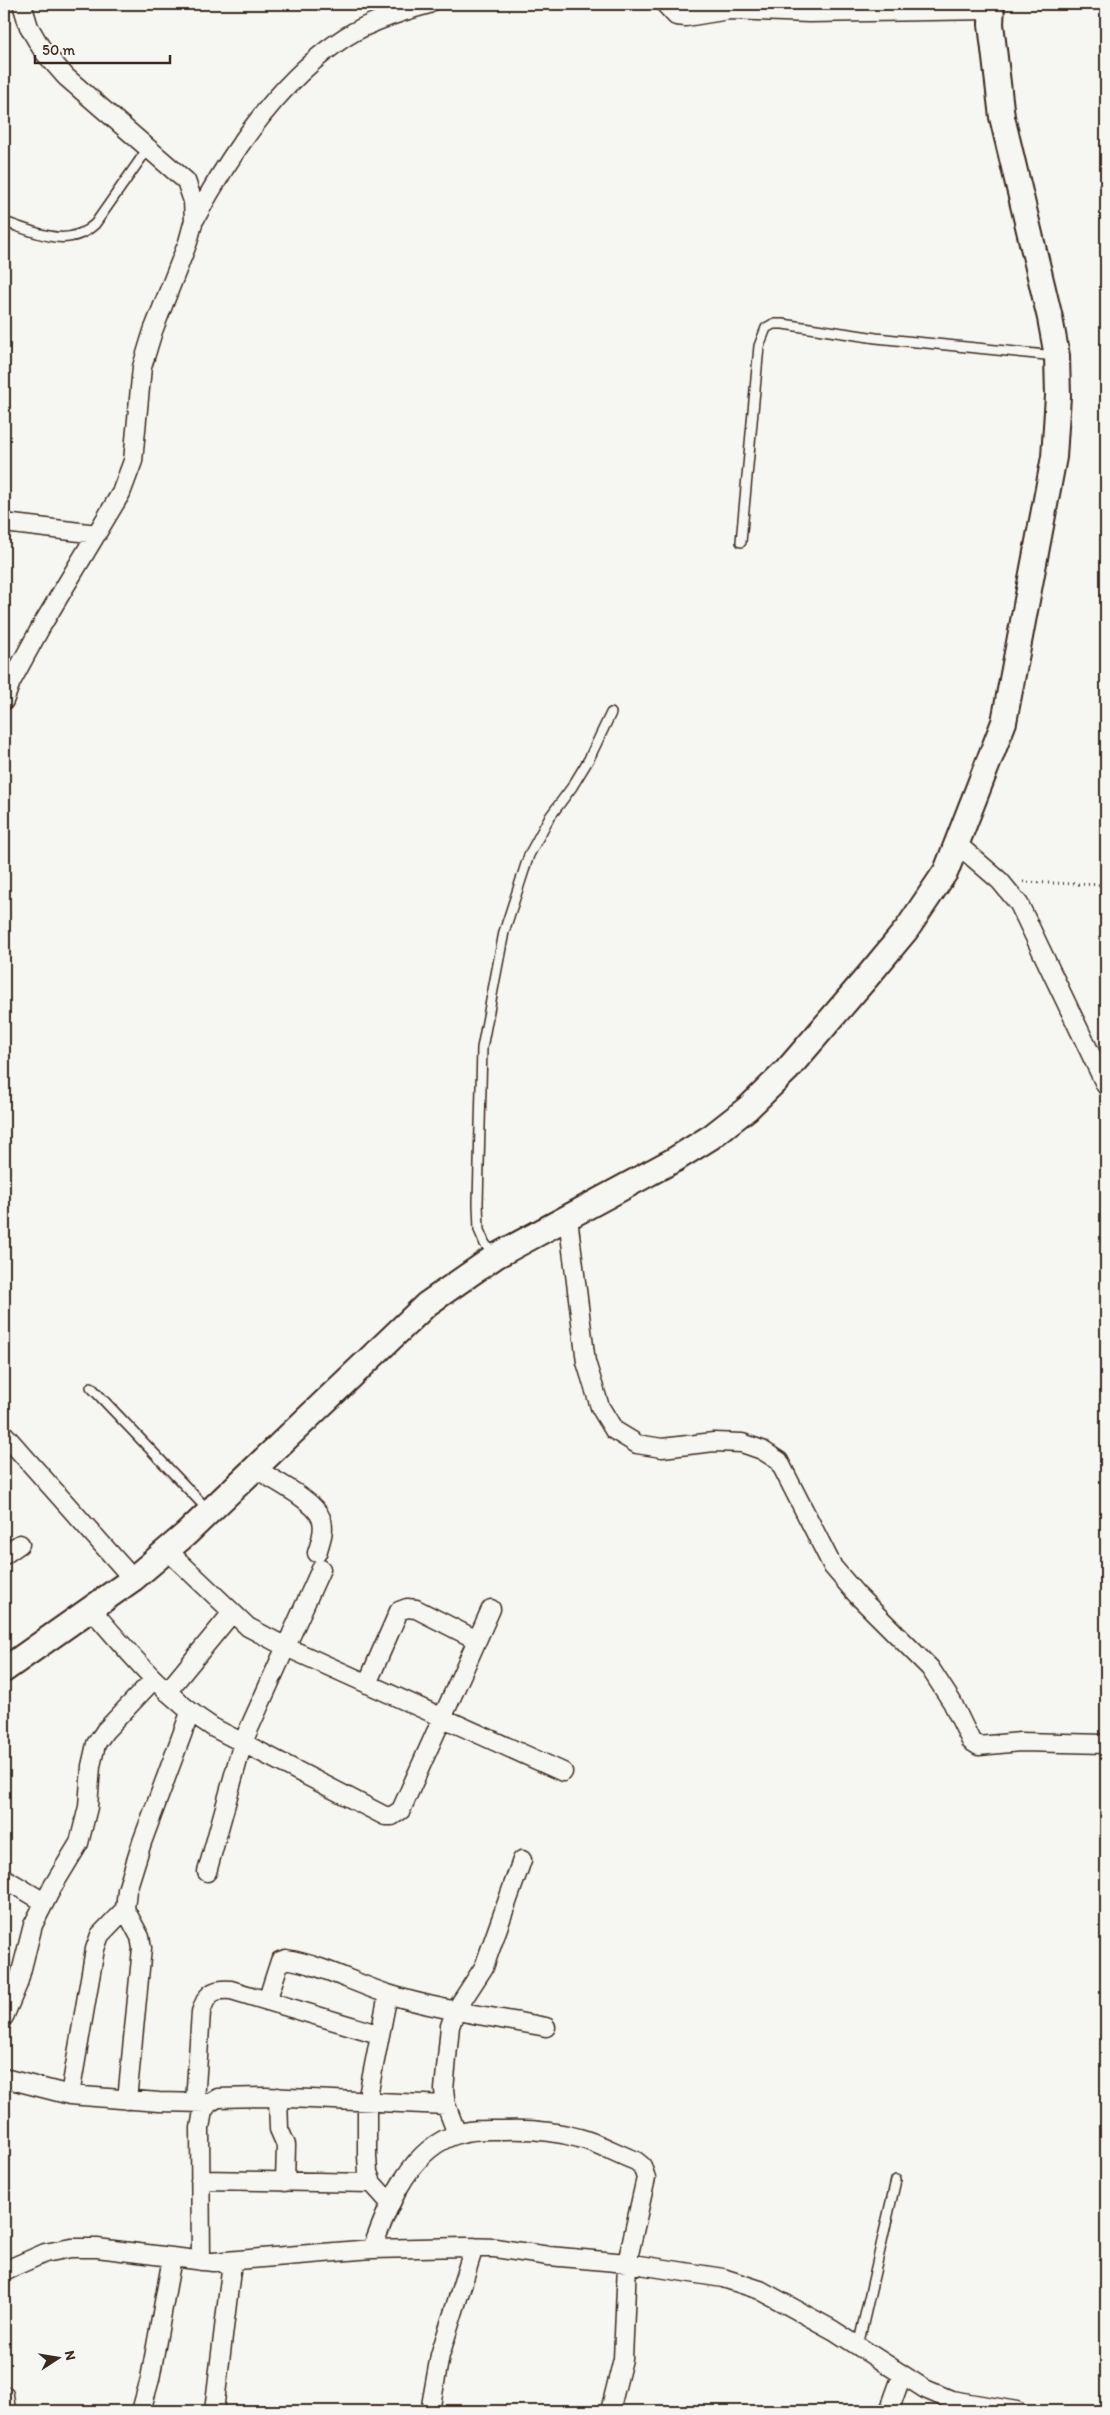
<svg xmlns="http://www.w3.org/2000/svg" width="1110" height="2415" font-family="Itim,sans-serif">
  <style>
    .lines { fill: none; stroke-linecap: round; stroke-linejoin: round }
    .lane-casing { stroke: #3b2a1e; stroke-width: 12 }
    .street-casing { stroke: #3b2a1e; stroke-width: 21 }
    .secondary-casing { stroke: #3b2a1e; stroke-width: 28 }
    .path { stroke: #3b2a1e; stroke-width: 3; stroke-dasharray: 1 4; stroke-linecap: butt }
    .lane { stroke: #f6f6f2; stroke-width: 9 }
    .street { stroke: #f6f6f2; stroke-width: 18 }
    .secondary { stroke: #f6f6f2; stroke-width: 24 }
  </style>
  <rect width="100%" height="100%" fill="#f6f6f2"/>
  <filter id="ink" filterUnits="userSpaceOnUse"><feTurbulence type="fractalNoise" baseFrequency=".02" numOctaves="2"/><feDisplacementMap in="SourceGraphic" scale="10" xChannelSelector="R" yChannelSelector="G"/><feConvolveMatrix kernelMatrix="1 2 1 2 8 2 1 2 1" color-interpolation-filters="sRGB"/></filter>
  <g filter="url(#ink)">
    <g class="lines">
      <g class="lane-casing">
        <path id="lane" d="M4,222C37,232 67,250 95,224L149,147
          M741,542L759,346L766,328L773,324H783L876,338L1056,356
          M496,1256L485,1244L479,1230L478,1203L482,1048L504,932L529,855L549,818L572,787L589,759L611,713
          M91,1387L209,1511
          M858,2346L896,2180"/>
      </g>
      <g class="street-casing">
        <path id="street" d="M665,4L676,16L686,17L729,10L809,13L991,10
          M195,219C230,154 276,85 338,42C364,23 399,12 429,4
          M4,523L97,534
          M4,701L11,682L42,625L121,493L133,461L142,367L153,331L188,242L194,220L193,201L186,181L66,77L43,51L29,27L22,4
          M957,844L1000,881L1019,904L1106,1086
          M568,1218L586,1362L600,1407L614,1430L637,1444L662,1448L714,1442L742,1443L762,1450L779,1461L833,1567L857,1595L930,1668L952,1702L971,1741L979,1746L1020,1742L1106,1744
          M4,1434L133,1579
          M256,1469C273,1480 314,1500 321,1518C326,1529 320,1543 317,1553
          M167,1550L248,1627L286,1647L563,1772
          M4,1555L20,1544
          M92,1610C129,1653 165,1697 214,1728L385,1816H392L401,1810L491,1609
          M367,1684L399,1611L407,1608L416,1609L477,1640
          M167,1692L231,1614
          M207,1872L243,1742L321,1569
          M4,1878L44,1902
          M388,1994L367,2101V2156L368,2172L372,2183L390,2203
          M267,2001L280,1961L286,1959C322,1965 354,1983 388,1994C438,2010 494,2017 546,2027
          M4,2017L18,1984L33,1925L53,1886L79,1843L88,1807L91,1766L96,1744L105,1731L154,1679
          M4,2078L70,2095L159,2102L206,2103
          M70,2095L95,1949L100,1935L125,1909
          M278,2097L279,2129L286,2145L285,2182
          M127,2100L142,1948L140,1937L125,1909L127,1890L142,1842L190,1713
          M195,2102L201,2012C206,1995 212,1988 231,1990L378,2034
          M457,2134L446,2105L444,2090L450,2026L456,2010L484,1967L522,1860
          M200,2180L372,2183
          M372,2249C388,2207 409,2148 458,2134C472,2129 488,2130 503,2130C528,2129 555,2131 579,2138C599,2143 617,2154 636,2161L642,2166L646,2178L627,2263L623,2359L610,2411
          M201,2261L200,2128L203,2111L209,2103L218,2098L266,2097L446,2105
          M4,2271L45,2253L71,2248H97L213,2262L372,2249L465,2247L495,2248L549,2256L627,2263L723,2278L760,2290L833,2330L925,2389L951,2400L1017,2411
          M4,2395L6,2411
          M141,2411L150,2379L172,2258
          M214,2411L232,2262
          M430,2411L440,2355L474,2247
          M889,2411L902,2375"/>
      </g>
      <g class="secondary-casing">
        <path id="secondary" d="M4,1670L133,1579L186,1534L427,1304L496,1256L674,1160L711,1137L748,1108L787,1070L868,976L907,929L946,871L1004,722L1054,457L1058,396L1057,356L1050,318L1002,117L991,24L992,4"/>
      </g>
      <path class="path" d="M1023,882L1106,885"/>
      <use href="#lane" class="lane"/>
      <use href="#street" class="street"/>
      <use href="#secondary" class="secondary"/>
    </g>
  </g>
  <rect width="1110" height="2415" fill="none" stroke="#f6f6f2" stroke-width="20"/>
  <rect x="10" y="10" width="1090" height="2395" fill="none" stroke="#3b2a1e" stroke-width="2" filter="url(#ink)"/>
  <g transform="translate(58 2358) rotate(78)" stroke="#f6f6f2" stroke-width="4" paint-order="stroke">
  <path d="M0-4L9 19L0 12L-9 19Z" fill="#3b2a1e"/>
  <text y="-8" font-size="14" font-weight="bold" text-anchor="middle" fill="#3b2a1e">N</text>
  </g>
  <path d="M35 55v8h135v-8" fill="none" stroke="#3b2a1e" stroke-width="2.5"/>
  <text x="42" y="55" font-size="15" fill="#3b2a1e" stroke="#f6f6f2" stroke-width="4" paint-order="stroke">50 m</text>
</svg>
